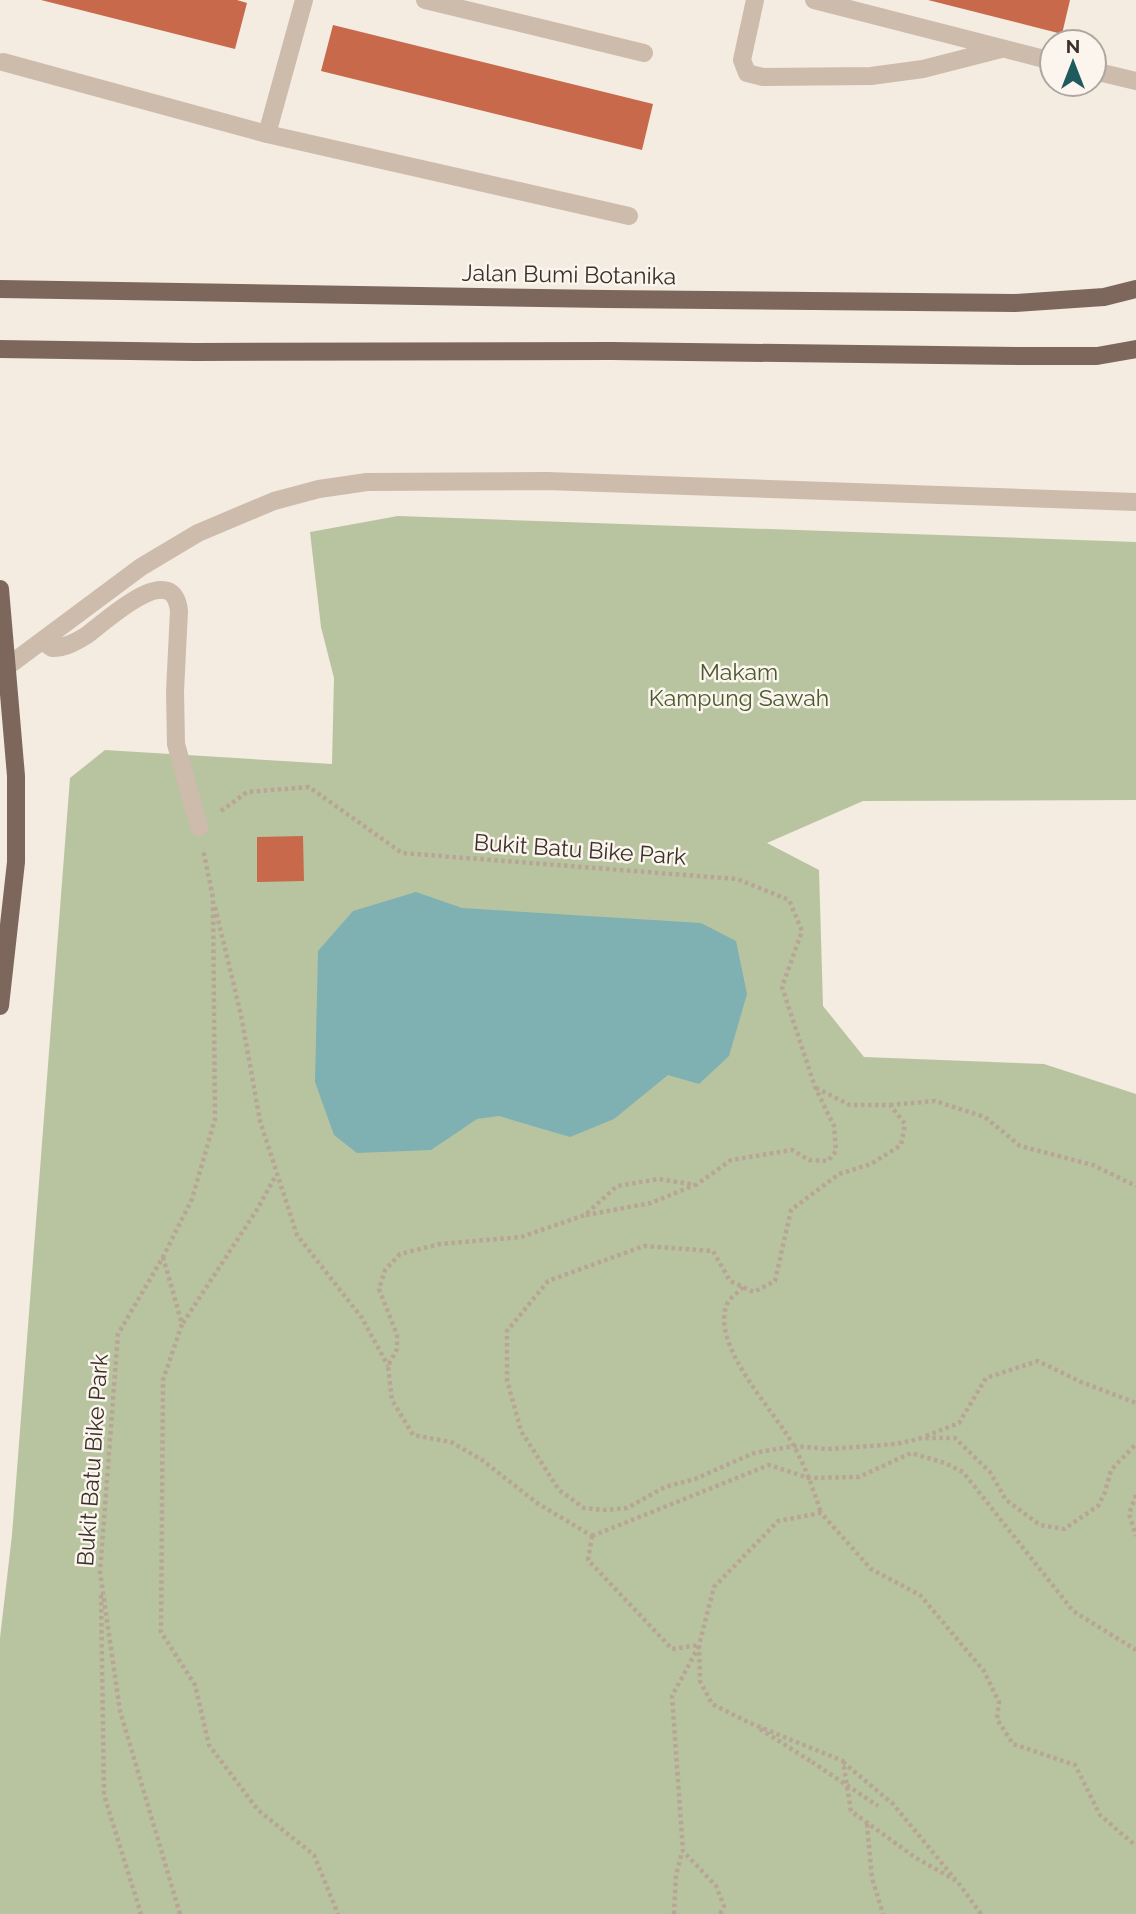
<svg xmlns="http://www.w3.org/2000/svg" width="1136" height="1914" font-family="Raleway,sans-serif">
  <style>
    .green { fill: #b8c4a0 }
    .water { fill: #7fb0b2 }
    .building { fill: #c8694b }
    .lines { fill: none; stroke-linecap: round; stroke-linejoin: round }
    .path { stroke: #b9a596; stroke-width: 4.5; stroke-dasharray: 3.5 3.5; stroke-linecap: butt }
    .minor { stroke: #cdbbac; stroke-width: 18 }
    .major { stroke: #7d675c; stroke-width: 18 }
    .path-bridge { stroke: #b9a596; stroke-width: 4.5; stroke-dasharray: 3.5 3.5; stroke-linecap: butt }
    .labels { text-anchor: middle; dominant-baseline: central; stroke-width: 5; stroke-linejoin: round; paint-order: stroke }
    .street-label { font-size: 23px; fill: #3b302b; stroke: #fbf5ee }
    .park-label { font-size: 23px; fill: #4a5a2e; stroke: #fbf5ee }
  </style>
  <rect width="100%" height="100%" fill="#f4ebe1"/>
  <path class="green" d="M398,516L1136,542V800L863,801L767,843L819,870L823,1006L864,1057L1044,1064L1136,1094V1914H0V1638L12,1535L70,778L105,750L332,764L334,678L321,627L310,532Z"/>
  <path class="water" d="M416,892L462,908L701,923L736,941L747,994L729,1056L699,1084L668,1075L614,1119L570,1137L499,1116L477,1119L431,1150L357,1153L334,1135L315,1082L318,951L353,911Z"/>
  <path class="building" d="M41,0H237L247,3L235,49Z
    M928,0H1070L1062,34Z
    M333,25L653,104L642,150L321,71Z
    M303,836L304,881L257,882V837Z"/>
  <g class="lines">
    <path class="path" d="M221,811L247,792L309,787L402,853L737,879L789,900L802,931L782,987L815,1087L834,1126L836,1151L828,1161L809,1160L792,1150L731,1160L696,1185L659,1179L617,1186L585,1215L521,1237L440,1244L400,1254L385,1270L379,1289L397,1335V1349L388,1366L392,1400L413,1435L451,1442L482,1460L537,1503L592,1536
      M215,907L241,1015L260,1121L297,1235L362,1318L388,1366
      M816,1088L850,1105H890L905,1124L901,1145L871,1164L839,1174L791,1210L775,1281L754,1292L730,1281L713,1251L644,1246L548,1281L507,1331V1380L521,1431L559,1490L584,1508L604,1510L627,1508L665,1487L695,1479L754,1453L794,1446L828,1449L896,1444L922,1438H955L990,1472L1006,1500L1040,1525L1064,1529L1098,1506L1105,1492L1111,1470L1136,1444
      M890,1105L935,1101L985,1117L1020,1146L1093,1165L1136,1186
      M586,1215L651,1203L695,1185
      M163,1257L182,1324L163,1380L161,1632L195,1685L209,1745L258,1810L314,1855L338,1914
      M743,1287C739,1292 731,1297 728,1302C707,1344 777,1413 795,1448C806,1469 814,1491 821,1513
      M183,1323L258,1208L275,1177
      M926,1436L959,1423L986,1378L1038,1361L1081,1382L1136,1403
      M1136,1495L1129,1514L1136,1536
      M592,1536L769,1465L809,1478L859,1477L911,1453L945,1463L963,1472L1073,1611L1136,1650
      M592,1536L588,1560L672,1649L699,1645
      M101,1595L104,1795L141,1914
      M699,1646L672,1696L683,1851L716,1886L724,1906L720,1914
      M760,1729L812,1762
      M843,1762L893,1804L955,1879
      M867,1824L872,1878L883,1914
      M180,1914L120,1711L100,1572L118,1334L163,1257L192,1199L215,1119L213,898L203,849
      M674,1914L676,1875L682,1852
      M981,1914L957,1881L916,1858L851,1811L843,1761L750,1723L712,1704L700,1681L699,1645L714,1587L778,1521L821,1513L871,1569L920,1595L984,1671L999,1702L997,1719L1013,1744L1075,1765L1100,1815L1136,1846"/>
    <path class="minor" d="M425,0L644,53
      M755,0L742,60L747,73L763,77L871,76L923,69L1001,49
      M814,0L1052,61
      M3,62L267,134L629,216
      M1094,71L1136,81
      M267,134L304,0
      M42,641L52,648C65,648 76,642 87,635C105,622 173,557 179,611L175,691L176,744L199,827
      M0,670L8,666L141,567L198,533L274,501L319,489L367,482L547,481L1136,502"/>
    <path class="major" d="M0,289L606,299L1015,303L1104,297L1136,289
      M0,349L195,352L612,351L1017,356H1097L1136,349
      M0,589L16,776V862L0,1006"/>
    <path class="path-bridge" d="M812,1762L878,1806"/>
  </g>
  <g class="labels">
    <g class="street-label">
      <text transform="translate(569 274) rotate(1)">Jalan Bumi Botanika</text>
      <text transform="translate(580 849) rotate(4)">Bukit Batu Bike Park</text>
      <text transform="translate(92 1460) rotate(-86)">Bukit Batu Bike Park</text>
    </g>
    <g class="park-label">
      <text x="739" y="671">Makam<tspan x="739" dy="26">Kampung Sawah</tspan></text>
    </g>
  </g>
  <g transform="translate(1073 63)"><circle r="33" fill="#fbf5ee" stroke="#aea6a0" stroke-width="2"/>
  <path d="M0-5L12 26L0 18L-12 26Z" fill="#1f5a5e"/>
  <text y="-10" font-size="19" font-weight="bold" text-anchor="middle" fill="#3b302b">N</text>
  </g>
</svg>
